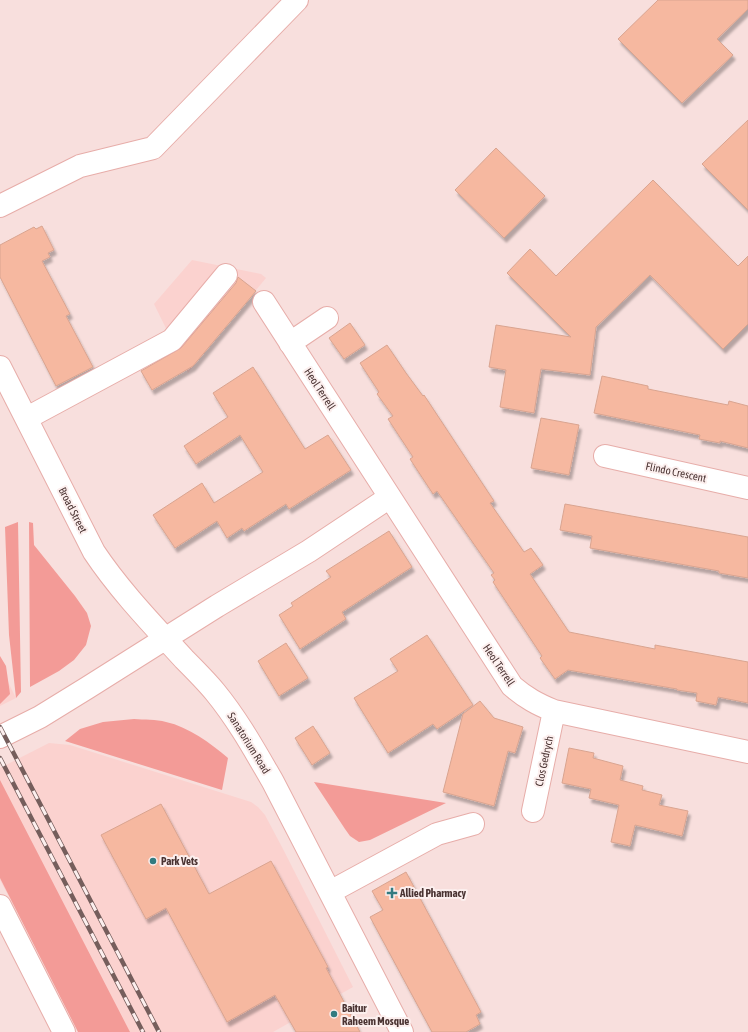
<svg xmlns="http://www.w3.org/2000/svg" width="748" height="1032" font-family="'Asap Condensed',sans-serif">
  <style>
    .built { fill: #fbd2cf }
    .green { fill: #f39b97 }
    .building { fill: #f6b8a0; stroke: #d9a490; filter: url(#shadow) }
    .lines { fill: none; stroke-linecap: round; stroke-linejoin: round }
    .minor-casing { stroke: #e7ada9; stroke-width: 24 }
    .minor { stroke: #fff; stroke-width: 22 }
    .rail-casing { stroke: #755e5c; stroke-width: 4.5 }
    .rail { stroke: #fcefee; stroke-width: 3; stroke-dasharray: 9; stroke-linecap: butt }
    .poi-dot { fill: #327b80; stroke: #fcefee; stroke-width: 1.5 }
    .labels { text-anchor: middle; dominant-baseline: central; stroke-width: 4; stroke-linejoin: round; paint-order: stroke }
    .street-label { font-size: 11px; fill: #4a3332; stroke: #fcefee }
    .poi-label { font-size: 11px; font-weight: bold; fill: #4a3332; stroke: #fcefee; text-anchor: start }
  </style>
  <defs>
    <filter id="shadow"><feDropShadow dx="2.5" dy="4.5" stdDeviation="1" flood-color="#0004"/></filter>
  </defs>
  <rect width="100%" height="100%" fill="#f8dfdd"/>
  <path class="built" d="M192,260L261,274L266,278L188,373L154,304Z
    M0,666L16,698L0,706Z
    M49,743L70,745L251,802L258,807L265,815L283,849L353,987L273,1032H81L0,880V768Z"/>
  <path class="green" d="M18,522L21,692L16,698L9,635L5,527Z
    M29,522L33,523L34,545L75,596L87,613L91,626L86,645L74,660L59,671L30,687Z
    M0,656L6,666L10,694L0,704Z
    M134,719C144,720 156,719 166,722C189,727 210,743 228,758L222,790L65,741L80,729L103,722Z
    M0,780L130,1032H78L0,878Z
    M314,782L446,803L370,840L359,842L350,836L345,829Z"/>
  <path class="building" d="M658,0H748V9L717,39L733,55L682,103L618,39Z
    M748,120V210L702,164Z
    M496,148L545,196L504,238L455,190Z
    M653,180L738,266L748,256V324L723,349L650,275L596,327L590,375L541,369L534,413L500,407L506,370L489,367L496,325L571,337L507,273L530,249L556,276Z
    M42,226L54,250L48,253L50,257L42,261L70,314L66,316L93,367L56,386L0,277V245L34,227L36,229Z
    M238,277L256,291L193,366L152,390L141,371L181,348L236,283Z
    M350,323L365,345L344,359L329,338Z
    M387,345L406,373L423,396L424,395L494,501L490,503L524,552L531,548L543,565L530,574L569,632L655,649V645L748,662V703L718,697L716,705L696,701L697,693L677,690V689L568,670L555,679L540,658L542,656L493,582L495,580L491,575L494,573L437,491L433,494L410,459L413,457L388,419L393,416L377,394L379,392L360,363Z
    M253,367L305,449L328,435L351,470L289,509L286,504L244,531L242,528L227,538L217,521L175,548L153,515L202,483L214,503L263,472L240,435L196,464L184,446L228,417L213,393Z
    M602,376L648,386V389L728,405L729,401L748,406V448L720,441V443L699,439L700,435L594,413Z
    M541,418L579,425L569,475L531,468Z
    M565,504L748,537V578L719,573V571L590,548L592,536L560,530Z
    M389,531L412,567L342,612L346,619L300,649L279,615L293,606L291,603L331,577L326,571Z
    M427,635L473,705L437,729L433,724L388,753L354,698L398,671L390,659Z
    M286,643L308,678L279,696L258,661Z
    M480,701L494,718L523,727L515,753L508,751L494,806L443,792L463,714Z
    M313,726L330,753L312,765L295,738Z
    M569,748L594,753L593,758L623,766L620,780L643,786L642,790L662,795L659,805L688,811L682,836L635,825L630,846L611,842L619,805L589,798L591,789L562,783Z
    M161,804L209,894L271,861L328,967L326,968L360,1032H296L275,995L227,1022L166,908L146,919L101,835Z
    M406,872L481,1012L476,1015L480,1024L466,1032H432L370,917L383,910L372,891Z"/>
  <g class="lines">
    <g class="minor-casing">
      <path id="minor" d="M0,206L80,166L153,148L297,0
        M264,302L512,686C526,698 537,704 554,711L748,752
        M290,343L327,318
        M0,367L94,552C120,591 153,625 184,659C195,670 206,681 215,692C238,720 255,751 273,782L402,1032
        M27,418L172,340L226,275
        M605,456L748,488
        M0,737L40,717L87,688L217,606L309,551L390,497
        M533,811L554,711
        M330,892L437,834L473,824
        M0,906L64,1032"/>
    </g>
    <use href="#minor" class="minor"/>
    <g class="rail-casing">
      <path id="rail" d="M0,727L159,1032
        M0,758L143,1032"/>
    </g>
    <use href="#rail" class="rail"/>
  </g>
  <g class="poi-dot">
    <circle cx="153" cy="861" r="4"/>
    <path d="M390 887h4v4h4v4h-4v4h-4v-4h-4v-4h4z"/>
    <circle cx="334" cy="1014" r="4"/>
  </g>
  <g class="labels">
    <g class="street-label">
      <text transform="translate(320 389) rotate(57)">Heol Terrell</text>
      <text transform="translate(676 472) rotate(12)">Flindo Crescent</text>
      <text transform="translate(73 510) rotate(63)">Broad Street</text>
      <text transform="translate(499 665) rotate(56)">Heol Terrell</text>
      <text transform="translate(249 743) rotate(58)">Sanatorium Road</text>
      <text transform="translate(544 761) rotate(-78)">Clos Gedrych</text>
    </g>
    <g class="poi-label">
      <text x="161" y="861">Park Vets</text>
      <text x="400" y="893">Allied Pharmacy</text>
      <text x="342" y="1008">Baitur<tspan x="342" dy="13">Raheem Mosque</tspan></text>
    </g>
  </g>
</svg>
